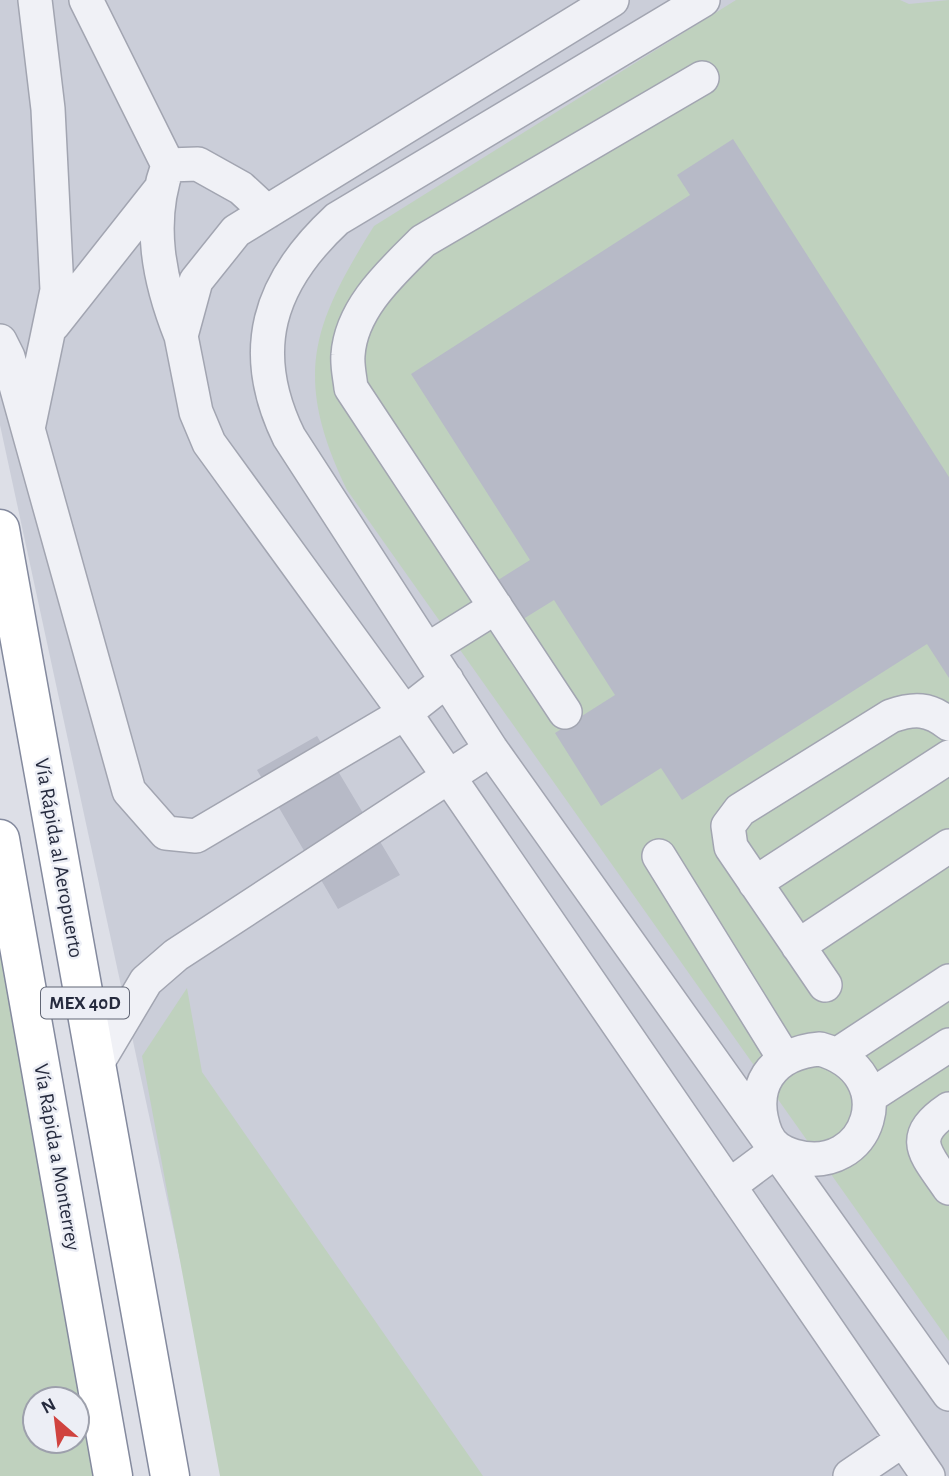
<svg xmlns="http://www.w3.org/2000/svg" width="949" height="1476" font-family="'Alegreya Sans',sans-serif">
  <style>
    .built { fill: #cbced9 }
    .green { fill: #bfd1be; fill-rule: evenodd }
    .building { fill: #b7bac7 }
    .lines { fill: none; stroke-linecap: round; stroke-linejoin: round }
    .minor-casing { stroke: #a2a5b1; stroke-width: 36 }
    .highway-casing { stroke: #848a9e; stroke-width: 41 }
    .minor { stroke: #f0f1f6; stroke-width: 33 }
    .highway { stroke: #fff; stroke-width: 38 }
    .labels { text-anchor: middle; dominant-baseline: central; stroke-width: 5; stroke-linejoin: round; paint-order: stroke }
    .shield { fill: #eceef5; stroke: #616675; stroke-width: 2 }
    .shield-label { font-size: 19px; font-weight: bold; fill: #262b3e }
    .street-label { font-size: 21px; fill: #262b3e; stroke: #eceef5 }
  </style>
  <rect width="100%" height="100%" fill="#dddfe7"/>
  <path class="built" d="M0,0H949V1476H246L180,1259L0,425Z"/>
  <path class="green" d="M736,0H900L909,4L949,0V1341L347,490C293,377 311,327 374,226Z
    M0,916L96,1476H0ZM35,1399H77V1441H35Z
    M187,988L202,1072L483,1476H220L142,1056Z"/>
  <path class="building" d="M733,139L949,477V678L927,644L682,800L661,768L601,806L555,733L615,695L554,600L520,621L495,582L530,560L411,374L690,195L677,175Z
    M317,736L400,875L338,909L257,770Z"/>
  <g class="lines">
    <g class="minor-casing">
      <path id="minor" d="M86,0L168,165C147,223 159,281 181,336
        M612,0L236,231L196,281L181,336L196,412L209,443L405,713L928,1476
        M703,0L337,219C268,283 247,351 289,437L491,749L949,1394
        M168,165L198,164L241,188L267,212
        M53,325L159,191
        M0,341L8,357L129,791L166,833L196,836L405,713L447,680
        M29,424L57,290L48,109L35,0
        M427,650L496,607
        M565,712L351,388C350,378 347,366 348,355C351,308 392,272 423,241L702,78
        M659,856L784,1058
        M755,883L949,757
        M798,946L949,846
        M825,985L731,847L728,826L740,810L891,716C914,708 929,708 949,724
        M820,1049C905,1073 869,1178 794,1156C781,1152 772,1147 766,1134C748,1087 771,1053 820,1049Z
        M838,1054L949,981
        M96,1065L146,981L176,955L491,749
        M869,1097L949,1045
        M949,1109C906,1138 926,1154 949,1188
        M729,1186L776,1151
        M850,1476L903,1440"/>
    </g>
    <g class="highway-casing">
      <path id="highway" d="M0,529L170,1476
        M0,839L113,1476"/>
    </g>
    <use href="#minor" class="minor"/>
    <use href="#highway" class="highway"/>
  </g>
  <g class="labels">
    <rect class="shield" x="41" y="987.5" width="88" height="31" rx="5"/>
    <g class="shield-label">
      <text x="85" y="1003">MEX 40D</text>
    </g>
    <g class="street-label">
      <text transform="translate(59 858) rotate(80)">Vía Rápida al Aeropuerto</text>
      <text transform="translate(57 1157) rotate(80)">Vía Rápida a Monterrey</text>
    </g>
  </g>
  <g transform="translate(56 1420) rotate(332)"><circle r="33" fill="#eceef5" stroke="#9da0ac" stroke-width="2"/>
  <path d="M0-5L12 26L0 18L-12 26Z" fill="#d0433f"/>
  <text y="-10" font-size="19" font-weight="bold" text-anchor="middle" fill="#262b3e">N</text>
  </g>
</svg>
